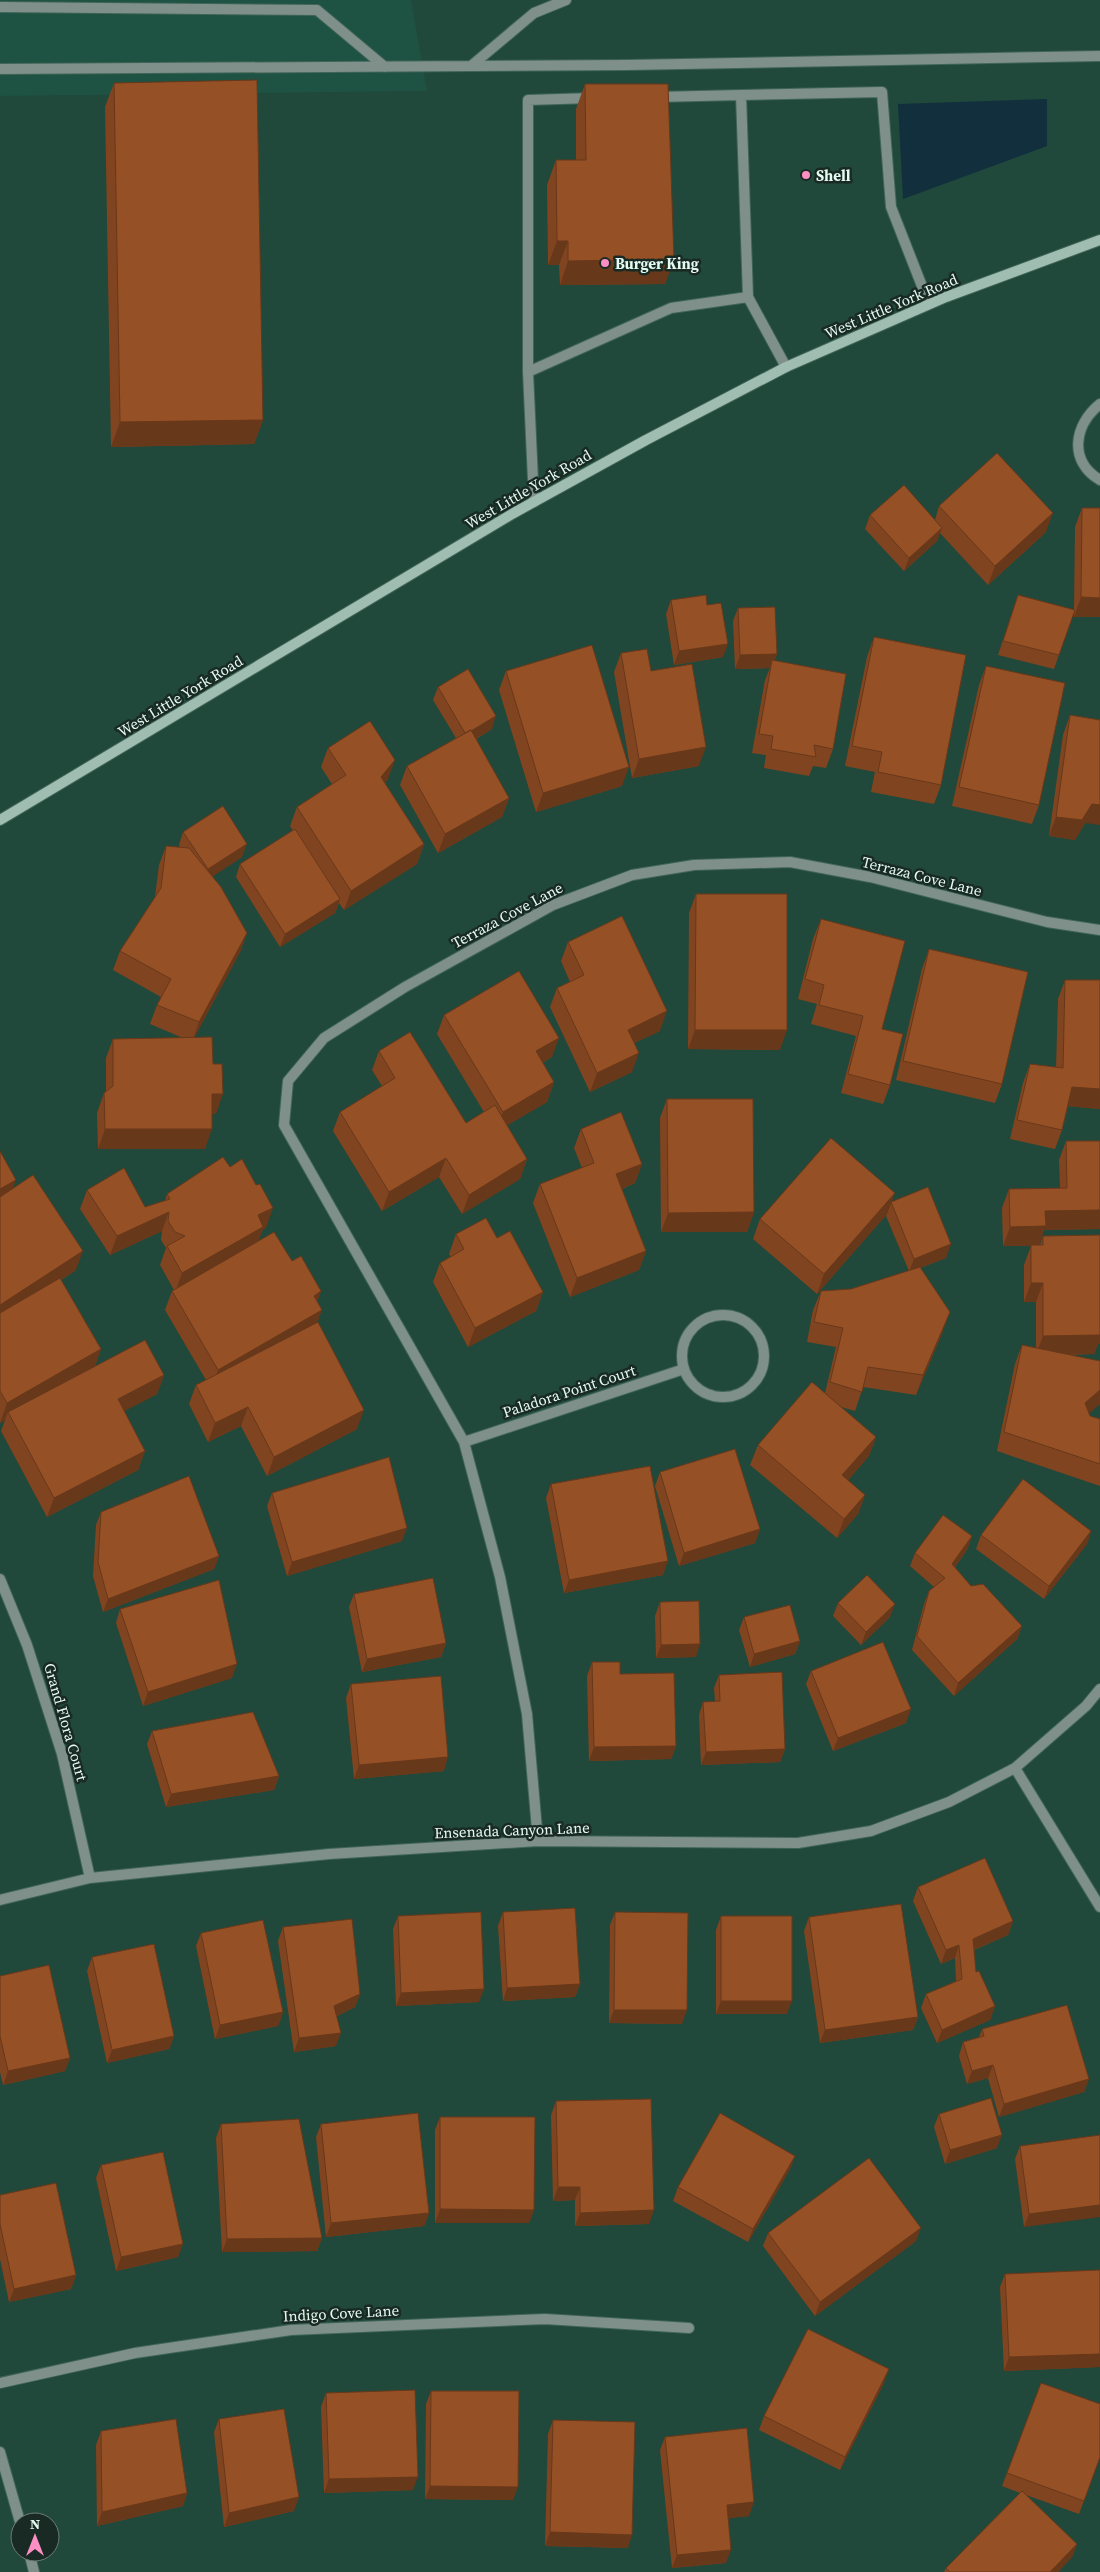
<svg xmlns="http://www.w3.org/2000/svg" width="1100" height="2572" font-family="'Source Serif 4',serif">
  <style>
    .built { fill: #1e5242 }
    .water { fill: #122f3d }
    .lines { fill: none; stroke-linecap: round; stroke-linejoin: round }
    .service-casing { stroke: #406558; stroke-width: 12 }
    .minor-casing { stroke: #406558; stroke-width: 12 }
    .secondary-casing { stroke: #406558; stroke-width: 12 }
    .service { stroke: #7e9089; stroke-width: 10 }
    .minor { stroke: #7e9089; stroke-width: 10 }
    .secondary { stroke: #a0bdb2; stroke-width: 10 }
    .wall { fill: #804520 }
    .shaded-wall { fill: #68381a }
    .building { fill: #955025; stroke: #68381a }
    .poi-dot { fill: #fb8fc4; stroke: #192a24; stroke-width: 2 }
    .labels { text-anchor: middle; dominant-baseline: central; stroke-width: 5; stroke-linejoin: round; paint-order: stroke }
    .poi-label { font-size: 15px; font-weight: bold; fill: #e5fbf2; stroke: #192a24; text-anchor: start }
    .street-label { font-size: 15px; fill: #e5fbf2; stroke: #192a24 }
  </style>
  <rect width="100%" height="100%" fill="#20483b"/>
  <path class="built" d="M0,0H411L427,91L0,96Z"/>
  <path class="water" d="M1047,99V146L903,199L898,104Z"/>
  <g class="lines">
    <g class="service-casing">
      <path id="service" d="M0,7L317,10L385,67
        M471,66L534,13L566,0
        M0,69L627,65L1100,56
        M741,95L882,92L891,207L929,304
        M657,97L741,95L748,297L786,367
        M528,372L671,308L748,297
        M534,502L528,372V100L592,98"/>
    </g>
    <g class="minor-casing">
      <path id="minor" d="M1100,404C1074,425 1068,461 1100,480
        M682 1356a41 41 0 1 1 82 0a41 41 0 1 1-82 0Z
        M464,1442L684,1369
        M0,1579L27,1645L62,1754L90,1878
        M1015,1768L1100,1907
        M538,1841L527,1714L500,1577L464,1442L284,1125L288,1081L324,1038L405,987L553,905L632,875L694,865L790,862L870,877L1047,922L1100,930
        M0,1900L90,1878L329,1854L538,1841L798,1843L871,1831L949,1802L1015,1768L1086,1706L1100,1689
        M0,2383L135,2353L291,2330L545,2319L689,2328
        M0,2452L20,2522
        M29,2552L34,2572"/>
    </g>
    <g class="secondary-casing">
      <path id="secondary" d="M0,820L512,514L646,440L786,367L946,297L1100,240"/>
    </g>
    <use href="#service" class="service"/>
    <use href="#minor" class="minor"/>
    <use href="#secondary" class="secondary"/>
  </g>
  <path class="wall" d="M114,83L263,420L254,444L111,447L105,107Z
    M585,84L674,259L665,284L560,285L559,265H548L547,185L556,160H576V109Z
    M939,506L1046,532L988,585L940,533L937,541L904,571L865,529L870,515L935,520Z
    M1082,508H1100V617H1074V612L1054,669L998,655L1018,595L1074,610L1075,527Z
    M671,600L723,657L674,665L666,614Z
    M738,608L777,654L774,661L833,749L826,768L813,766L809,776L764,768L766,755L752,753L765,680L770,668L735,669L733,621Z
    M874,637L941,785L934,804L871,792L875,772L845,766L867,657Z
    M621,653L651,671L699,766L632,778L614,672Z
    M986,666L1039,805L1032,824L952,806L979,685Z
    M506,671L622,786L536,812L499,690Z
    M438,687L492,729L476,739L509,798L502,817L438,853L400,785L407,766L456,738L433,700Z
    M1070,715L1085,823L1075,840L1049,836L1063,735Z
    M328,748L388,779L385,783L424,844L417,864L344,910L339,903L335,913L280,947L236,877L240,864L293,831L290,826L297,807L332,784L321,767Z
    M183,832L242,857L212,876L247,933L240,952L194,1038L213,1064L216,1114H212L205,1149H98L97,1113L104,1093L106,1092V1058L113,1039L183,1038L150,1024L157,1005L161,997L113,970L120,951L155,897L159,865L166,846L180,847L179,845Z
    M696,894L780,1050L688,1049L689,913Z
    M821,919L882,1029L890,1085L883,1104L841,1093L856,1036L811,1024L817,1004L798,999L813,939Z
    M568,942L660,1031L634,1043L632,1072L590,1092L550,1007L557,988L570,982L561,961Z
    M929,949L1002,1084L995,1103L896,1080L922,969Z
    M1065,980L1100,1109L1068,1106L1062,1130L1055,1149L1010,1139L1023,1083L1030,1064L1056,1068L1058,999Z
    M444,1015L552,1057L542,1063L554,1082L547,1102L507,1125L527,1159L520,1179L462,1214L439,1177L382,1211L333,1131L340,1112L382,1086L372,1070L379,1051L466,1123L484,1112L437,1034Z
    M667,1099L754,1212L747,1232H661L660,1118Z
    M581,1129L642,1164L635,1183L622,1189L646,1251L639,1270L570,1297L533,1203L540,1184L582,1168L574,1148Z
    M1066,1141H1100V1229L1044,1230L1039,1245H1040L1043,1236L1100,1344H1098L1094,1354L1069,1355L1100,1361V1404L1089,1413L1090,1416L1100,1419V1486L997,1451L1015,1364L1022,1345L1036,1348V1302H1024V1265L1031,1246H1003L1002,1208L1009,1189L1060,1188L1059,1160Z
    M0,1151L13,1188L76,1270L61,1280L101,1349L95,1366L164,1375L157,1394L124,1411L145,1451L138,1470L47,1517L1,1431L5,1420L0,1423Z
    M87,1190L145,1207L165,1201L167,1194L266,1228L263,1229L258,1241L292,1261L321,1291L317,1302V1322L357,1429L267,1476L241,1426L208,1442L189,1404L196,1385L206,1380L165,1310L172,1291L174,1290L160,1265L166,1248L161,1240L162,1231L110,1255L80,1209Z
    M892,1202L946,1258L920,1268L943,1331L916,1395L863,1387L855,1411L841,1407L876,1437L869,1456L848,1480L865,1495L858,1514L837,1538L750,1465L758,1445L825,1393L836,1347L807,1342L813,1310L821,1291L851,1289L909,1271L886,1216L887,1214L817,1294L753,1239L760,1219Z
    M456,1234L497,1238L543,1292L536,1311L468,1347L433,1282L440,1263L451,1257L449,1254Z
    M660,1472L760,1529L755,1543L679,1566L655,1486Z
    M551,1484L663,1575L564,1593L546,1498Z
    M272,1493L402,1541L287,1576L267,1506Z
    M101,1512L219,1556L214,1569L103,1612L93,1576L96,1525Z
    M1091,1531L1087,1544L1044,1599L976,1549L981,1535Z
    M972,1536L967,1550L955,1567L971,1586L1022,1626L1017,1639L954,1696L912,1650L924,1604L929,1591L934,1587L910,1566L915,1553Z
    M354,1594L446,1643L441,1657L362,1672L349,1607Z
    M660,1602L696,1657L656,1658L655,1616Z
    M838,1603L890,1617L861,1645L833,1616Z
    M120,1609L232,1678L143,1706L116,1623Z
    M744,1617L800,1641L795,1654L750,1667L739,1630Z
    M592,1662L620,1674L676,1746L671,1759L589,1761L587,1676Z
    M811,1671L906,1723L833,1751L806,1684Z
    M719,1675L785,1749L780,1762L701,1765L699,1715L703,1702L715,1701L714,1688Z
    M351,1684L444,1771L354,1779L346,1698Z
    M152,1731L279,1776L274,1790L166,1807L147,1744Z
    M918,1887L1013,1921L1008,1935L974,1950L976,1972L995,2006L990,2020L937,2043L921,2008L926,1994L956,1981L955,1958L941,1964L913,1901Z
    M503,1912L580,1984L575,1997L503,2001L498,1926Z
    M615,1912L682,2024L609,2023L610,1925Z
    M398,1916L479,2002L396,2006L393,1929Z
    M721,1916L787,2014H716V1930Z
    M809,1917L918,2017L913,2030L820,2043L804,1931Z
    M283,1927L360,1994L355,2007L337,2016L336,2046L294,2052L278,1941Z
    M201,1933L283,2012L278,2026L215,2039L196,1946Z
    M92,1957L174,2036L169,2049L107,2063L87,1971Z
    M0,1976L70,2058L65,2071L3,2085L0,2072Z
    M982,2029L1089,2079L1084,2092L999,2117L988,2078L967,2084L959,2056L963,2042L979,2037Z
    M556,2101L649,2224L575,2226V2200L553,2201L551,2115Z
    M939,2114L997,2148L945,2164L934,2127Z
    M440,2117L534,2210L529,2223H435V2130Z
    M221,2124L322,2238L317,2251L222,2252L216,2138Z
    M321,2124L429,2213L424,2226L326,2237L316,2137Z
    M1100,2135L1024,2227L1015,2159L1020,2146Z
    M795,2156L790,2169L748,2242L673,2201L678,2187Z
    M101,2165L178,2257L116,2271L96,2178Z
    M0,2195L76,2275L71,2289L9,2302L0,2259Z
    M768,2233L916,2241L815,2316L763,2246Z
    M1100,2270V2367L1004,2371L1000,2287L1005,2274Z
    M884,2383L840,2470L759,2430L764,2416Z
    M1041,2383L1100,2457L1079,2514L1026,2495L1077,2544L1072,2557L1058,2572H944L946,2568L1020,2493L1002,2486Z
    M431,2391L513,2500L425,2499L426,2404Z
    M326,2393L413,2490L324,2493L321,2407Z
    M219,2419L294,2511L224,2527L214,2432Z
    M553,2420L628,2548L545,2546L548,2434Z
    M101,2431L187,2493L183,2506L97,2526L96,2445Z
    M665,2437L749,2516L728,2518L726,2563L672,2568L660,2450Z"/>
  <path class="shaded-wall" d="M557,241H568L559,265H548Z
    M674,259L665,284L560,285L568,261Z
    M263,420L254,444L111,447L120,422Z
    M1053,513L1046,532L988,585L995,566Z
    M942,528L937,541L904,571L909,558Z
    M1081,597L1100,598V617H1074Z
    M728,644L723,657L674,665L679,651Z
    M777,654L772,668V660L770,668L735,669L740,655Z
    M496,716L492,729L461,747L466,734Z
    M706,747L699,766L632,778L639,759Z
    M395,760L388,779L374,796L381,777Z
    M629,767L622,786L536,812L543,793Z
    M509,798L502,817L438,853L445,834Z
    M1092,804L1100,805V825L1085,823L1075,840L1049,836L1056,817Z
    M247,844L242,857L203,883L208,869Z
    M424,844L417,864L344,910L351,891Z
    M340,899L335,913L280,947L285,934Z
    M247,933L240,952L192,1042L199,1022Z
    M667,1011L660,1031L621,1049L628,1030Z
    M695,1030H787L780,1050L688,1049Z
    M559,1038L552,1057L529,1070L536,1051Z
    M639,1053L632,1072L590,1092L597,1073Z
    M554,1082L547,1102L496,1132L503,1112Z
    M1072,1087L1100,1089V1109L1065,1106Z
    M212,1094H223L216,1114H205Z
    M105,1129H212L205,1149H98Z
    M446,1158L439,1177L382,1211L389,1192Z
    M527,1159L520,1179L462,1214L469,1195Z
    M642,1164L635,1183L609,1194L616,1174Z
    M16,1180L9,1199L0,1204V1189Z
    M895,1193L887,1214L817,1294L824,1274Z
    M273,1208L266,1228L263,1229L256,1247L175,1292L182,1273L258,1215Z
    M1100,1210V1229L1044,1230L1039,1246H1003L1010,1227L1045,1211Z
    M169,1212L162,1231L110,1255L117,1236Z
    M754,1212L747,1232H661L668,1213Z
    M951,1244L946,1258L909,1272L914,1259Z
    M83,1251L76,1270L0,1320V1305Z
    M646,1251L639,1270L570,1297L577,1278Z
    M1031,1283H1043L1036,1302H1024Z
    M321,1291L314,1310V1296Z
    M543,1292L536,1311L468,1347L475,1328Z
    M322,1310L315,1329L211,1389L218,1370Z
    M950,1312L943,1331L916,1395L923,1375Z
    M1100,1328V1344H1098L1094,1354L1036,1355L1043,1336Z
    M101,1349L94,1369L8,1412L5,1420L0,1423L7,1403Z
    M164,1375L157,1394L111,1418L118,1399Z
    M1100,1390V1404L1078,1423L1085,1403Z
    M248,1407L241,1426L208,1442L215,1423Z
    M364,1410L357,1429L267,1476L274,1457Z
    M876,1437L869,1456L835,1495L842,1475Z
    M145,1451L138,1470L47,1517L54,1498Z
    M865,1495L858,1514L837,1538L844,1519Z
    M407,1528L402,1541L287,1576L292,1562Z
    M760,1529L755,1543L679,1566L684,1553Z
    M1091,1531L1087,1544L1044,1599L1049,1586Z
    M972,1536L967,1550L947,1577L952,1564Z
    M219,1556L214,1569L103,1612L108,1599Z
    M668,1561L663,1575L564,1593L569,1580Z
    M895,1604L890,1617L861,1645L866,1632Z
    M1022,1626L1017,1639L954,1696L958,1683Z
    M800,1641L795,1654L750,1667L754,1654Z
    M446,1643L441,1657L362,1672L367,1659Z
    M700,1644L696,1657L656,1658L661,1645Z
    M237,1664L232,1678L143,1706L148,1692Z
    M911,1709L906,1723L833,1751L838,1738Z
    M676,1746L671,1759L589,1761L594,1747Z
    M785,1749L780,1762L701,1765L706,1752Z
    M448,1757L444,1771L354,1779L359,1765Z
    M279,1776L274,1790L166,1807L171,1794Z
    M1013,1921L1008,1935L968,1952L973,1939Z
    M959,1945L955,1958L941,1964L946,1950Z
    M580,1984L575,1997L503,2001L507,1988Z
    M484,1989L479,2002L396,2006L401,1993Z
    M360,1994L355,2007L329,2020L334,2006Z
    M721,2001H792L787,2014H716Z
    M995,2006L990,2020L937,2043L942,2030Z
    M614,2010H687L682,2024L609,2023Z
    M283,2012L278,2026L215,2039L220,2025Z
    M918,2017L913,2030L820,2043L825,2030Z
    M341,2033L336,2046L294,2052L299,2038Z
    M174,2036L169,2049L107,2063L112,2050Z
    M70,2058L65,2071L3,2085L8,2071Z
    M993,2065L988,2078L967,2084L972,2071Z
    M1089,2079L1084,2092L999,2117L1004,2104Z
    M1002,2135L997,2148L945,2164L950,2150Z
    M795,2156L790,2169L748,2242L753,2229Z
    M558,2187H580L575,2200L553,2201Z
    M1100,2205V2217L1024,2227L1029,2214Z
    M440,2209L534,2210L529,2223H435Z
    M654,2210L649,2224L575,2226L580,2213Z
    M429,2213L424,2226L326,2237L331,2223Z
    M921,2228L916,2241L815,2316L820,2302Z
    M322,2238L317,2251L222,2252L227,2239Z
    M183,2244L178,2257L116,2271L121,2257Z
    M76,2275L71,2289L9,2302L14,2289Z
    M1100,2354V2367L1004,2371L1009,2357Z
    M889,2369L884,2383L840,2470L845,2457Z
    M418,2477L413,2490L324,2493L329,2479Z
    M430,2486L518,2487L513,2500L425,2499Z
    M187,2493L183,2506L97,2526L102,2512Z
    M299,2497L294,2511L224,2527L229,2513Z
    M754,2502L749,2516L722,2519L727,2505Z
    M550,2532L632,2535L628,2548L545,2546Z
    M1077,2544L1072,2557L1058,2572H1050Z
    M731,2550L726,2563L672,2568L677,2555Z"/>
  <path class="building" d="M257,80L263,420L120,422L114,83Z
    M585,84H668L674,259L568,261V241H557L556,160H586Z
    M997,453L1053,513L995,566L939,506Z
    M904,485L942,528L909,558L870,515Z
    M1082,508H1100V598L1081,597Z
    M706,595L707,605L721,603L728,644L679,651L671,600Z
    M1018,595L1075,610L1059,655L1003,641Z
    M775,607L777,654L740,655L738,608Z
    M874,637L966,655L941,785L878,772L882,752L852,746Z
    M592,645L629,767L543,793L506,671Z
    M647,649L651,671L692,664L706,747L639,759L621,653Z
    M772,660L846,674L833,749L814,745L816,757L771,749L773,736L759,734Z
    M986,666L1065,683L1039,805L959,787Z
    M468,669L496,716L471,731V730L465,733L438,687Z
    M1070,715L1100,720V805L1092,804L1082,820L1056,817Z
    M370,721L395,760L381,777L424,844L351,891L297,807L346,775L328,748Z
    M471,730L509,798L445,834L407,766Z
    M223,806L247,844L208,869L183,832Z
    M295,829L340,899L285,934L240,864Z
    M166,846L189,848L221,887L247,933L199,1022L157,1005L171,979L120,951L161,888Z
    M696,894H787V1030H695Z
    M622,916L667,1011L628,1030L639,1053L597,1073L557,988L584,975L568,942Z
    M821,919L905,941L882,1029L903,1034L890,1085L848,1074L863,1016L819,1005L824,985L805,979Z
    M929,949L1028,972L1002,1084L903,1061Z
    M519,971L559,1038L536,1051L554,1082L503,1112L444,1015Z
    M1065,980H1100V1089L1072,1087L1062,1130L1017,1120L1030,1064L1063,1068Z
    M410,1032L466,1123L495,1105L527,1159L469,1195L446,1158L389,1192L340,1112L395,1078L379,1051Z
    M212,1037L213,1064H222L223,1094H212V1129H105L104,1093L113,1086V1039Z
    M667,1099H753L754,1212L668,1213Z
    M621,1112L642,1164L616,1174L646,1251L577,1278L540,1184L594,1163L581,1129Z
    M831,1138L895,1193L824,1274L760,1219Z
    M1066,1141H1100V1210L1045,1211L1046,1226L1010,1227L1009,1189L1067,1188Z
    M0,1151L16,1180L0,1189Z
    M223,1157L230,1167L242,1159L256,1185L260,1184L273,1208L258,1215L263,1227L182,1273L167,1246L185,1236L175,1232L168,1221L169,1212L117,1236L87,1190L124,1168L145,1207L170,1199L167,1194Z
    M33,1175L83,1251L0,1305V1197Z
    M928,1187L951,1244L914,1259L891,1202Z
    M486,1218L497,1238L510,1231L543,1292L475,1328L440,1263L464,1249L456,1234Z
    M274,1232L292,1261L301,1256L321,1291L314,1296L322,1310L218,1370L172,1291Z
    M1100,1235V1335L1043,1336V1283H1031V1245H1043V1236Z
    M920,1267L950,1312L923,1375L868,1367L862,1392L830,1382L843,1328L814,1322L821,1291L851,1289Z
    M60,1278L101,1349L7,1403L0,1391V1313Z
    M318,1322L364,1410L274,1457L248,1407L215,1423L196,1385Z
    M145,1340L164,1375L118,1399L145,1451L54,1498L8,1412Z
    M1022,1345L1100,1361V1390L1085,1403L1090,1416L1100,1419V1464L1004,1432Z
    M812,1382L876,1437L842,1475L865,1495L844,1519L758,1445Z
    M735,1449L760,1529L684,1553L660,1472Z
    M389,1457L407,1528L292,1562L272,1493Z
    M650,1466L668,1561L569,1580L551,1484Z
    M189,1476L219,1556L108,1599L98,1562L101,1512Z
    M1023,1479L1091,1531L1049,1586L981,1535Z
    M943,1515L972,1536L952,1564L971,1586L983,1584L1022,1626L958,1683L917,1636L929,1591L945,1578L915,1553Z
    M867,1575L895,1604L866,1632L838,1603Z
    M433,1578L446,1643L367,1659L354,1594Z
    M219,1580L237,1664L148,1692L120,1609Z
    M699,1601L700,1644L661,1645L660,1602Z
    M790,1605L800,1641L754,1654L744,1617Z
    M883,1642L911,1709L838,1738L811,1671Z
    M592,1662H620V1674L674,1673L676,1746L594,1747Z
    M782,1672L785,1749L706,1752L703,1702L720,1701L719,1675Z
    M441,1676L448,1757L359,1765L351,1684Z
    M253,1712L279,1776L171,1794L152,1731Z
    M985,1858L1013,1921L973,1939L976,1972L979,1971L995,2006L942,2030L926,1994L962,1979L959,1945L946,1950L918,1887Z
    M901,1904L918,2017L825,2030L809,1917Z
    M575,1908L580,1984L507,1988L503,1912Z
    M481,1912L484,1989L401,1993L398,1916Z
    M615,1912L688,1913L687,2010H614Z
    M721,1916H792V2001H721Z
    M352,1919L360,1994L334,2006L341,2033L299,2038L283,1927Z
    M263,1920L283,2012L220,2025L201,1933Z
    M154,1944L174,2036L112,2050L92,1957Z
    M49,1965L70,2058L8,2071L0,2036V1976Z
    M1067,2005L1089,2079L1004,2104L993,2065L972,2071L963,2042L984,2036L982,2029Z
    M991,2098L1002,2135L950,2150L939,2114Z
    M651,2099L654,2210L580,2213V2187H558L556,2101Z
    M418,2113L429,2213L331,2223L321,2124Z
    M720,2113L795,2156L753,2229L678,2187Z
    M440,2117H535L534,2210L440,2209Z
    M299,2119L322,2238L227,2239L221,2124Z
    M1100,2135V2205L1029,2214L1020,2146Z
    M163,2152L183,2244L121,2257L101,2165Z
    M869,2158L921,2228L820,2302L768,2233Z
    M56,2183L76,2275L14,2289L0,2224V2195Z
    M1100,2270V2354L1009,2357L1005,2274Z
    M808,2329L889,2369L845,2457L764,2416Z
    M1041,2383L1100,2404V2457L1084,2501L1007,2473Z
    M415,2390L418,2477L329,2479L326,2393Z
    M431,2391H519L518,2487L430,2486Z
    M284,2409L299,2497L229,2513L219,2419Z
    M176,2419L187,2493L102,2512L101,2431Z
    M553,2420L635,2422L632,2535L550,2532Z
    M747,2428L754,2502L727,2505L731,2550L677,2555L665,2437Z
    M1022,2491L1077,2544L1050,2572H950L946,2568Z"/>
  <g class="poi-dot">
    <circle cx="806" cy="175" r="5"/>
    <circle cx="605" cy="263" r="5"/>
  </g>
  <g class="labels">
    <g class="poi-label">
      <text x="816" y="175">Shell</text>
      <text x="615" y="263">Burger King</text>
    </g>
    <g class="street-label">
      <text transform="translate(891 306) rotate(-23)">West Little York Road</text>
      <text transform="translate(528 489) rotate(-30)">West Little York Road</text>
      <text transform="translate(180 696) rotate(-31)">West Little York Road</text>
      <text transform="translate(922 876) rotate(14)">Terraza Cove Lane</text>
      <text transform="translate(507 915) rotate(-28)">Terraza Cove Lane</text>
      <text transform="translate(569 1391) rotate(-18)">Paladora Point Court</text>
      <text transform="translate(66 1722) rotate(74)">Grand Flora Court</text>
      <text transform="translate(512 1830) rotate(-2)">Ensenada Canyon Lane</text>
      <text transform="translate(341 2313) rotate(-3)">Indigo Cove Lane</text>
    </g>
  </g>
  <g transform="translate(35 2537)"><circle r="24" fill="#192a24" stroke="#6b7e76"/>
  <path d="M0-4L9 19L0 12L-9 19Z" fill="#fb8fc4"/>
  <text y="-8" font-size="14" font-weight="bold" text-anchor="middle" fill="#e5fbf2">N</text>
  </g>
</svg>
